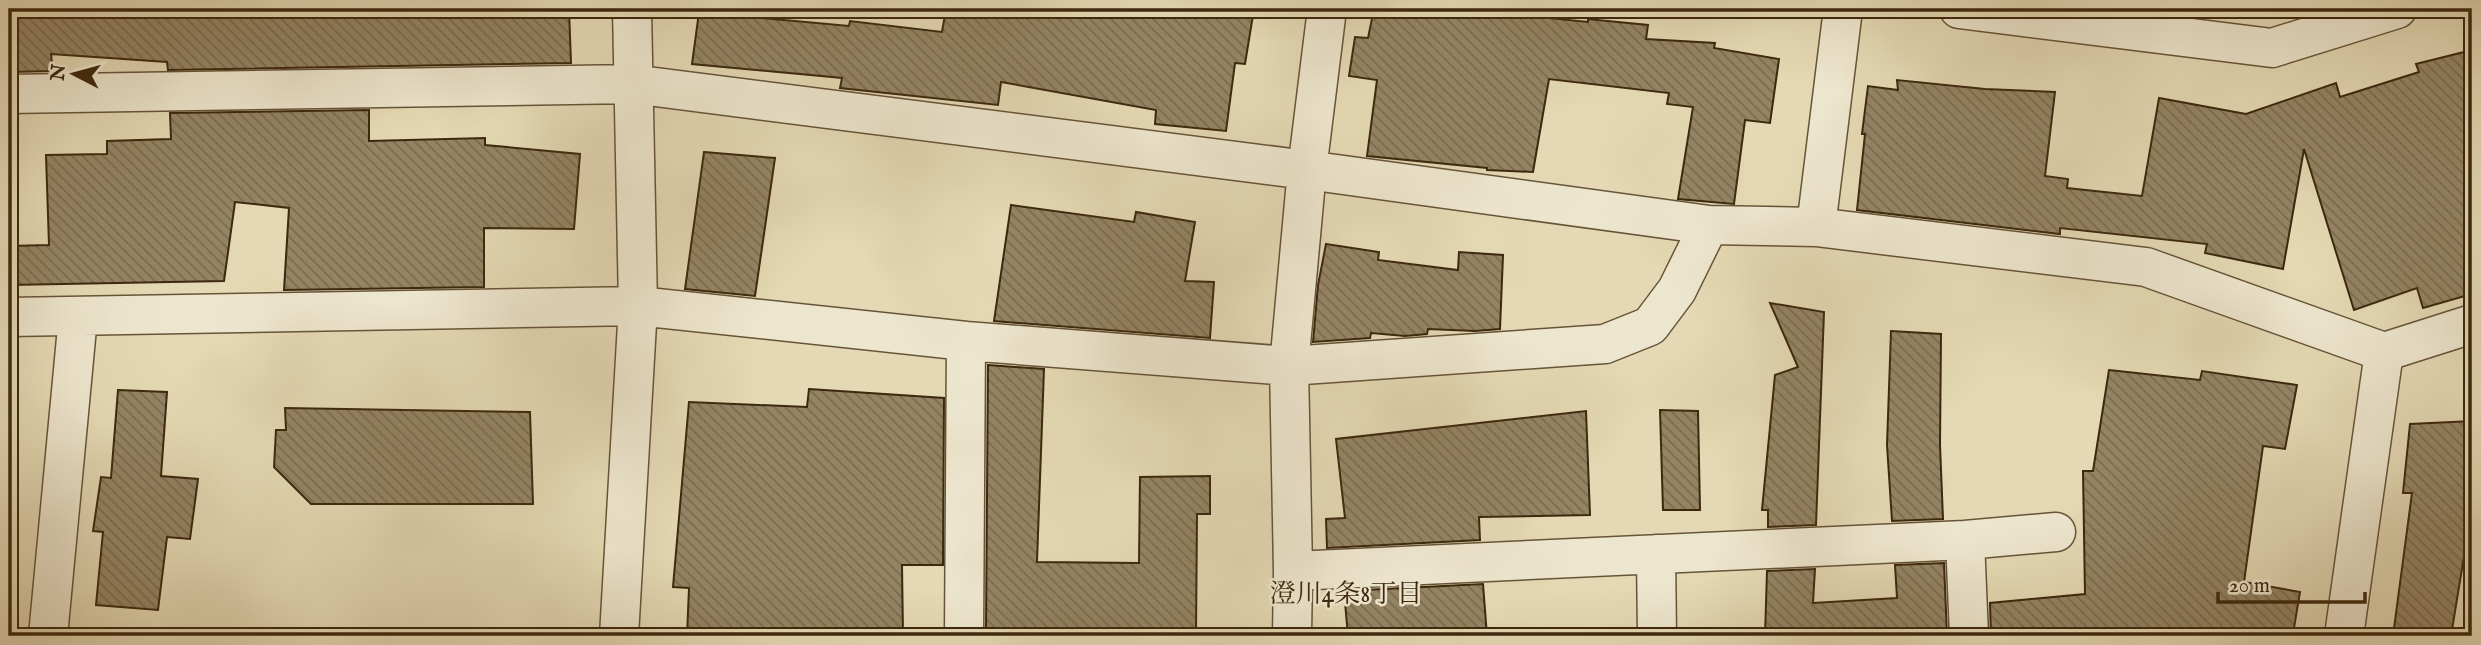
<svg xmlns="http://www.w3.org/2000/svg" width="2481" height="645" font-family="'IM FELL English','Noto Serif JP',serif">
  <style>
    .building { fill: url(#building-back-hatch); stroke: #3d280e; stroke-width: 2 }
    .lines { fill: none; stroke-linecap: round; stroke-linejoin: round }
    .minor-casing { stroke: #675438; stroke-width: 41 }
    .minor { stroke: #ede6ce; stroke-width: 38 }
    .labels { text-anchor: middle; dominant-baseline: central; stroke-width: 5; stroke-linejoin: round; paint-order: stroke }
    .neighbourhood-label { font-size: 26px; fill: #3d280e; stroke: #ede6ce }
  </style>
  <defs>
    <pattern id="building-back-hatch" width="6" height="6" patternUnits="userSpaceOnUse" patternTransform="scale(1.75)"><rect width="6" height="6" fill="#948464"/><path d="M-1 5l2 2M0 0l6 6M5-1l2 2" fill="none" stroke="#7a6c51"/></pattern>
  </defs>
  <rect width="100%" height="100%" fill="#e4d9b4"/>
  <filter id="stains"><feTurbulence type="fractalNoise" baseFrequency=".00286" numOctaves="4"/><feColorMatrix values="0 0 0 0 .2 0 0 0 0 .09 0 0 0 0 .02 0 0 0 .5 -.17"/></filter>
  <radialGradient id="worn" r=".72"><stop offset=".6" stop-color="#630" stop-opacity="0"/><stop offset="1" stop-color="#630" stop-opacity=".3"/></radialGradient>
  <path class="building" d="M9,9H276V11L569,9L571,63L168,70L167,62L51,54L53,71L9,72Z
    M946,9H1254L1245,64L1235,63L1226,131L1155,124L1156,110L1001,82L998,105L840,88L842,78L692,64L699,12L849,26L850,21L942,32Z
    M1374,9H1460L1588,22V19L1648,25L1646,39L1715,43L1714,48L1779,59L1770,123L1745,120L1734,204L1678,199L1693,107L1667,104L1669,93L1549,79L1533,172L1487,170V168L1367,156L1377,80L1349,76L1355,37L1368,38Z
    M2464,52L2472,77V294L2423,308L2417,288L2354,310L2304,149L2283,269L2205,253L2207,244L2060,228V234L1857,210L1865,134H1862L1868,86L1898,90L1897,80L1985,89L2055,92L2045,176L2068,179L2067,188L2142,196L2159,98L2246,114L2336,83L2340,97L2419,72L2416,64Z
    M369,110V141L485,138V145L580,154L574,229L484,228V287L284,290L289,208L235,202L224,281L9,285V246L49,245L46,155L107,154V141L171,139L170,113Z
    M704,152L775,158L755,296L685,289Z
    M1011,205L1134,222L1136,212L1195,222L1185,281L1214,282L1210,338L994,321Z
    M1326,244L1379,252L1378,260L1458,270L1459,252L1503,255L1500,329L1475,331L1428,329L1427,334L1405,336L1371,333L1370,338L1313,342L1318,285Z
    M1770,303L1824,312L1816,525L1768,527V510H1762L1775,375L1798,367Z
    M1891,331L1941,334L1940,445L1943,519L1892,521L1887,445Z
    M988,365L1044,369L1037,562L1139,563L1140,477L1210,476V514H1197L1196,636L986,630Z
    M2109,370L2200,380L2202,371L2297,385L2285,449L2263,446L2244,582L2300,592L2293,634L2242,630V636H1991L1990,603L2085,594L2083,471H2093Z
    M809,389L944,398L943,565H902L903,636H687L689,588L673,587L689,402L807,407Z
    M118,390L167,392L161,476L198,479L190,539L167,537L158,610L96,605L103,532L93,531L101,477L111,478Z
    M285,408L530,412L533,504H311L274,467L276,430H286Z
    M1660,410L1698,411L1700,510H1663Z
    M1586,411L1590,515L1479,517L1480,540L1327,548L1326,519L1345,518L1336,439Z
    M2472,421V507L2451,636H2393L2412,493H2403L2410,424Z
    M1944,563L1947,636H1765L1767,571L1815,569L1813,603L1897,598L1895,565Z
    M1483,584L1487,636H1348L1344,591Z"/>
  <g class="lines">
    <g class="minor-casing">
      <path id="minor" d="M1959,9L2272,48L2397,9
        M9,94L632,84L1307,170L1709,225L1816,227L2146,267L2384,352L2472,324
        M1816,227L1843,9
        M9,317L638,306L966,341L1289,366L1605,344L1650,326L1677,290L1709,225
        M1965,540L1969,636
        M1656,554L1657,636
        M1293,571L1965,540L2056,532
        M48,636L78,317
        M619,636L638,306L632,9
        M964,636L966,341
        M1292,636L1293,571L1289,366L1307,170L1327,9
        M2344,636L2384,352"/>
    </g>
    <use href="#minor" class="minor"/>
  </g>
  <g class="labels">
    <g class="neighbourhood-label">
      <text x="1346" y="594">澄川4条8丁目</text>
    </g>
  </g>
  <rect width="2481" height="645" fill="none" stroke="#e4d9b4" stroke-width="35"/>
  <rect x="10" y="10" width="2460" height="624" fill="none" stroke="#3d280e" stroke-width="3.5"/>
  <rect x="18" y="18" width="2446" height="610" fill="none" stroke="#3d280e" stroke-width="2"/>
  <g transform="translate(74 74) rotate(276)" stroke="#ede6ce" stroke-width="5" paint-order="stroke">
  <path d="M0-5L12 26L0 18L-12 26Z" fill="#3d280e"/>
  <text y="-10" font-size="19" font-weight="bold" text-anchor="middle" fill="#3d280e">N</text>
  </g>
  <path d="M2218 592v10h147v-10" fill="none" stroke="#3d280e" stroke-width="3.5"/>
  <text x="2229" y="592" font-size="21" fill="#3d280e" stroke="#ede6ce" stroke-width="5" paint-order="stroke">20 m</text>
  <rect width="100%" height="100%" filter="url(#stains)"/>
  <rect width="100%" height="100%" fill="url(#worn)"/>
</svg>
